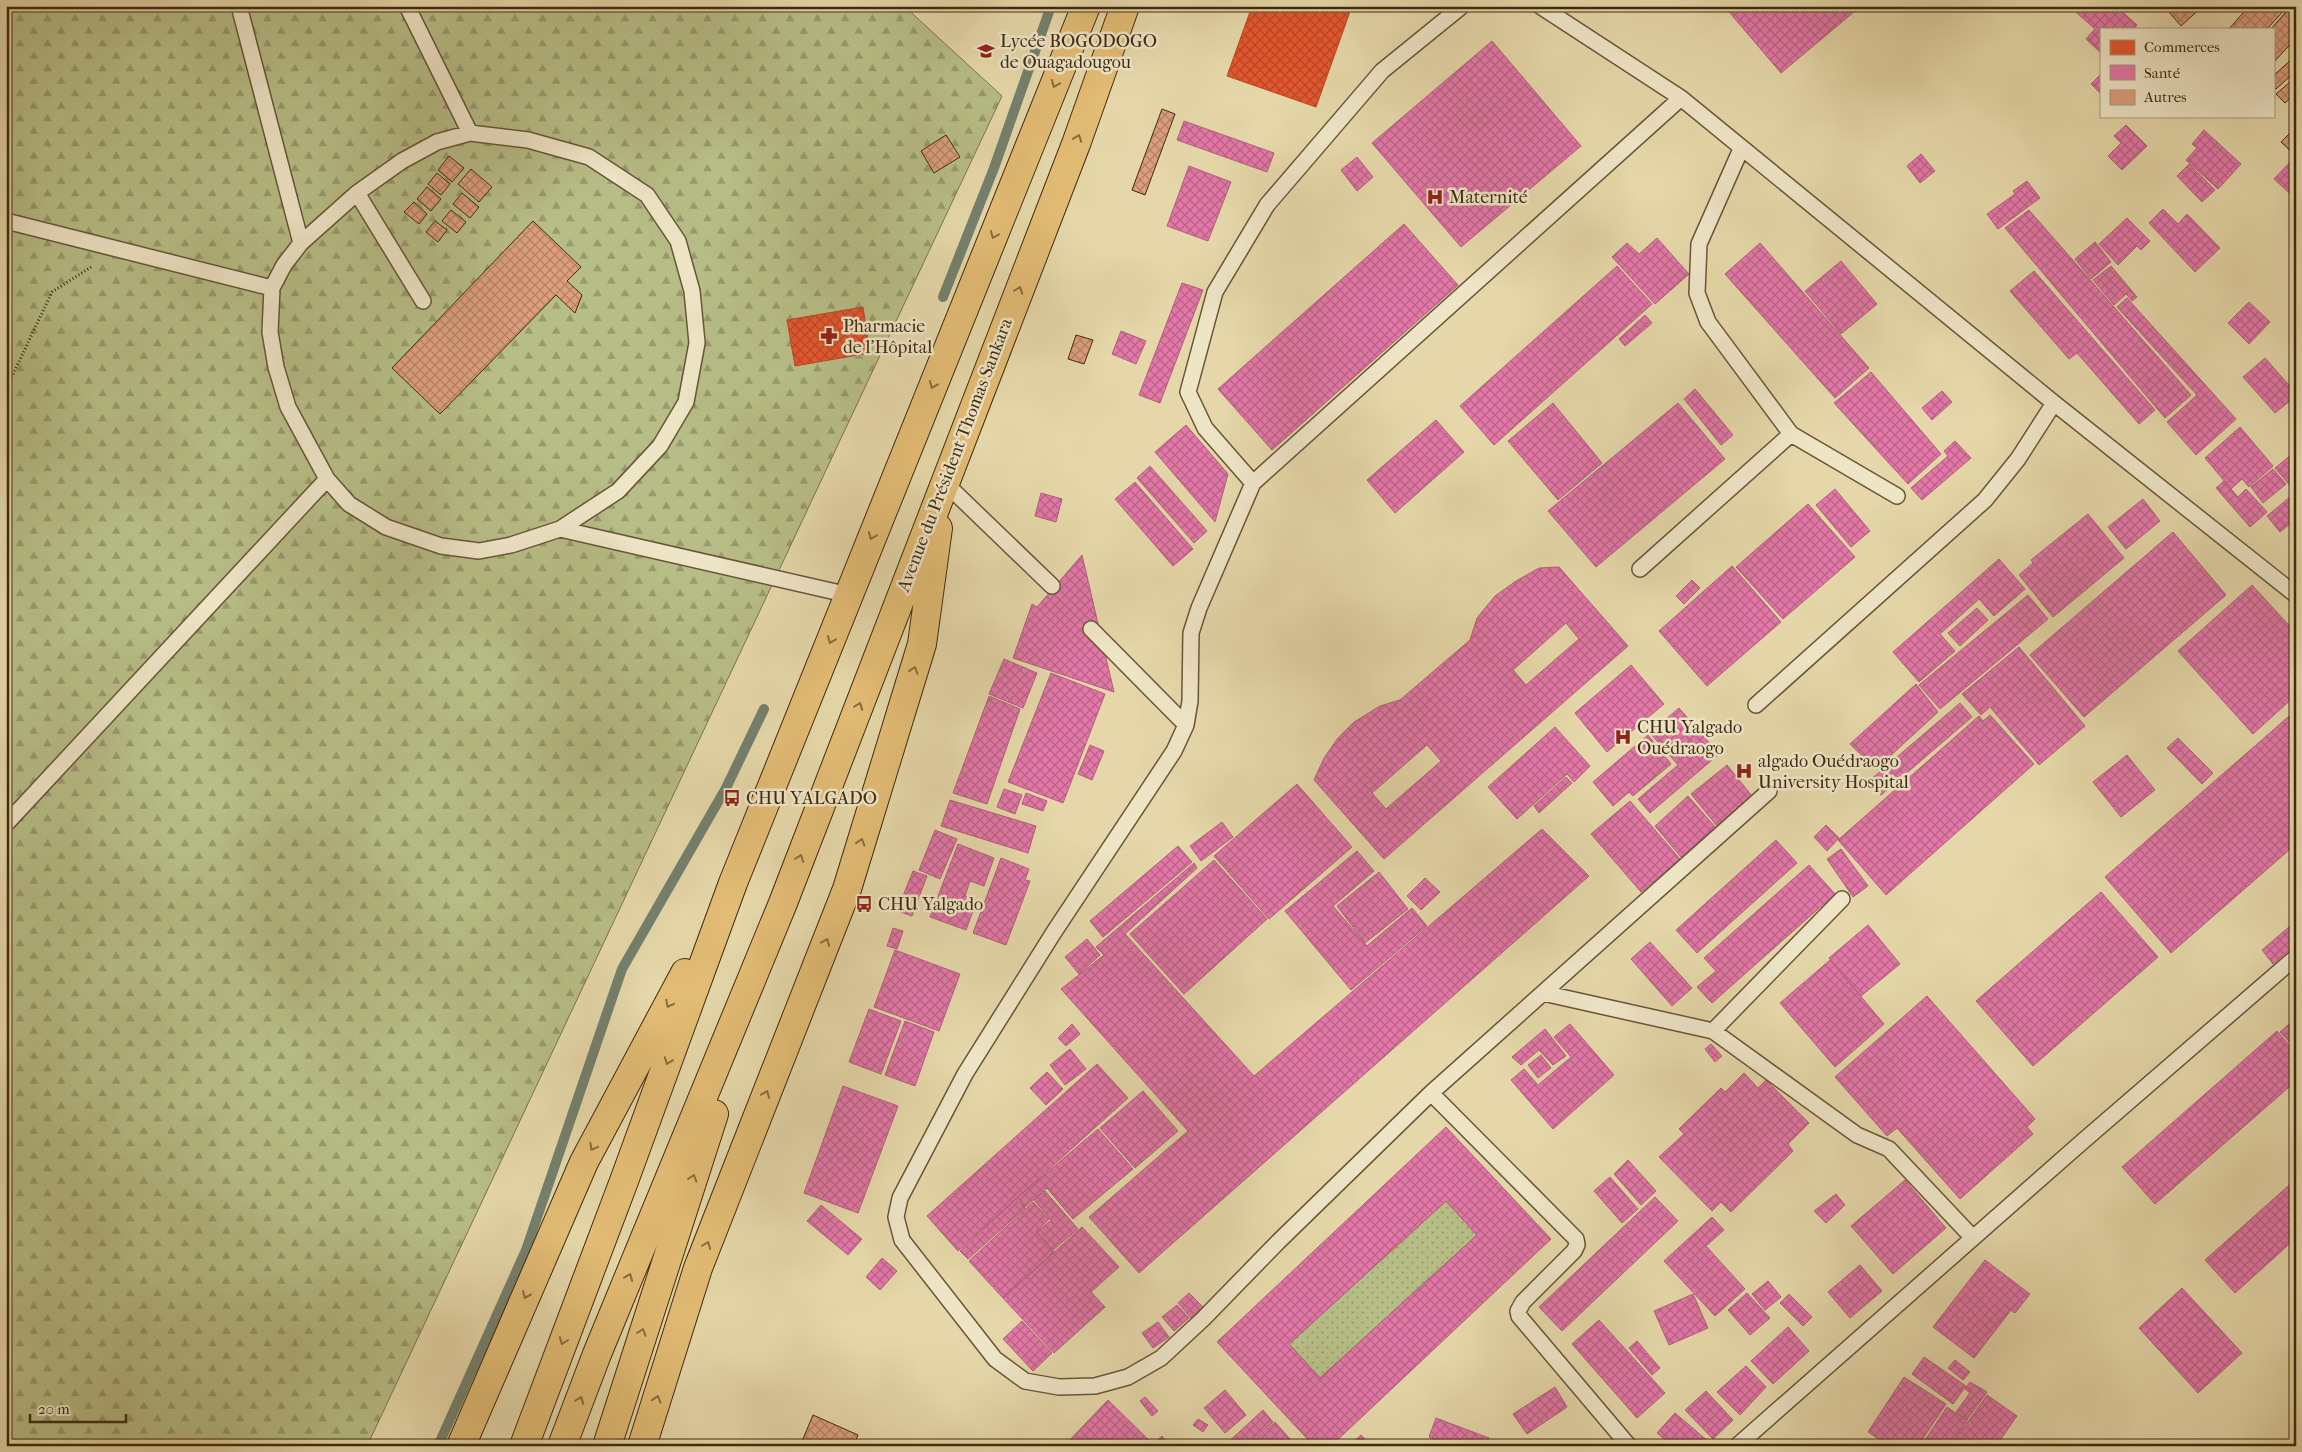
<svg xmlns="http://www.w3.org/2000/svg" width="2302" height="1452" font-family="'IM FELL French Canon',serif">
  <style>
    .green { fill: url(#green-dots); stroke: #7c744a }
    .forest { fill: url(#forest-firs); stroke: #7c744a }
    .shops { fill: url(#shops-cross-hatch); stroke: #b34a25 }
    .health { fill: url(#health-cross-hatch); stroke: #b2607a; fill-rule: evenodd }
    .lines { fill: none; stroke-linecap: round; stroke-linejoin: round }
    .stream { stroke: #74806d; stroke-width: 10 }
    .building { fill: url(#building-cross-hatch); stroke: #402a0f }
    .service-casing { stroke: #695536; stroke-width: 18 }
    .trunk-casing { stroke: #402a0f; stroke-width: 30 }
    .path { stroke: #402a0f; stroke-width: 3; stroke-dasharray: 1 2.5; stroke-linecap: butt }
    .service { stroke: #eee5c7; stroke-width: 15 }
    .trunk { stroke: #e2bc74; stroke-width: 28 }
    .oneway { stroke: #896c3c }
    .labels { text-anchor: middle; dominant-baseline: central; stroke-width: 5; stroke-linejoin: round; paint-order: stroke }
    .poi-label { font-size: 18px; fill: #402a0f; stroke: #eee5c7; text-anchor: start }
    .street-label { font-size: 18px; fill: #402a0f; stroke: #eee5c7 }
  </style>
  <defs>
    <pattern id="green-dots" width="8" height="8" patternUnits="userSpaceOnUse" patternTransform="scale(1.25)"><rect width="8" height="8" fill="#b7bd86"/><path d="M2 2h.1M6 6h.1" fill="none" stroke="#969a6c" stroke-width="1.8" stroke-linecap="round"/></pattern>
    <pattern id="forest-firs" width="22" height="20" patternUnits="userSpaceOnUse" patternTransform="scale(1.25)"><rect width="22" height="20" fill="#b7bd86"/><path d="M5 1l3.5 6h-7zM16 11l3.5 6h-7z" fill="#969a6c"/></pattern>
    <pattern id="shops-cross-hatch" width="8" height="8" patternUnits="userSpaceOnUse" patternTransform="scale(1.25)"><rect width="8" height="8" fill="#e4572e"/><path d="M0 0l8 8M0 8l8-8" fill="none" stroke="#ba4826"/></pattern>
    <pattern id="health-cross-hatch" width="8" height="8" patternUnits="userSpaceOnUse" patternTransform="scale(1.25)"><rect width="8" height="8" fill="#e377a8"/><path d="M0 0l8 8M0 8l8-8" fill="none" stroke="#b96287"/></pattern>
    <pattern id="building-cross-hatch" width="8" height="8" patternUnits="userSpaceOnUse" patternTransform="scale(1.25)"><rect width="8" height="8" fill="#dc9e7d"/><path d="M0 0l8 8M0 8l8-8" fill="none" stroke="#b48165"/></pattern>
  </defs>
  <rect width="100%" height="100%" fill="#e5d7a9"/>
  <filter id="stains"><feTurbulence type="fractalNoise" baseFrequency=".004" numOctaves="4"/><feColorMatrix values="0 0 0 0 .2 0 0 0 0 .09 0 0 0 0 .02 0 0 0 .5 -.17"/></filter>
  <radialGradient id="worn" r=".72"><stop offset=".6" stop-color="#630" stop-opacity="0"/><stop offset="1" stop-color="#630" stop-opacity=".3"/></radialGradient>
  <path class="green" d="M1446,1201L1477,1235L1320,1378L1289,1344Z"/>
  <path class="forest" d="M6,6H904L1002,96L367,1446H6Z"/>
  <path class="shops" d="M1252,6H1352L1316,107L1227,76Z
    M863,307L870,353L795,366L787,320Z"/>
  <path class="health" d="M1724,6H1861L1781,73Z
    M2069,6H2116L2137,25L2134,29H2101V53L2086,39L2095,29Z
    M1492,41L1581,146L1461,247L1372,143Z
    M2101,74V94L2091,84Z
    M1184,121L1274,153L1267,172L1177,140Z
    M2126,125L2147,146L2122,170L2108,156L2121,143L2114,136Z
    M2204,130L2241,164L2218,189L2186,160L2197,148L2192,144Z
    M1921,154L1935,171L1920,183L1907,166Z
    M1357,157L1373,177L1357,191L1341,170Z
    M2294,158L2296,160V199L2274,179Z
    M2189,164L2215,190L2202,202L2177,176Z
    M1189,166L1231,182L1208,241L1167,226Z
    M2027,181L2040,198L1998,229L1987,214L2015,194L2013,191Z
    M2163,209L2178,224L2187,214L2220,248L2195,272L2149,223Z
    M2029,210L2191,395L2165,418L2005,228Z
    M2127,218L2150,241L2141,250L2137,246L2118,265L2099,244Z
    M1404,224L1458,285L1272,450L1218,389Z
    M1657,238L1689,274L1655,304L1612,257L1627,243L1639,254Z
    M2095,242L2111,262L2091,279L2075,259Z
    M1760,243L1869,368L1835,398L1725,274Z
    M1841,261L1877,304L1841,334L1805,291Z
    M1617,266L1652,304L1494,445L1460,406Z
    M2111,266L2137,297L2132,301L2126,294L2114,305L2093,280Z
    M2034,271L2155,410L2139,424L2077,353L2069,359L2010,291Z
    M1182,283L1203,290L1160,403L1139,395Z
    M2127,298L2236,419L2196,455L2167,422L2197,395L2117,307Z
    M2249,302L2270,322L2249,344L2228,323Z
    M1645,315L1652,323L1625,346L1619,339Z
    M1121,331L1146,341L1136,364L1112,354Z
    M2265,358L2296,393V396L2275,413L2243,377Z
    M1871,372L1941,454L1908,484L1834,403Z
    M1695,389L1733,435L1721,445L1684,399Z
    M1942,391L1952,402L1932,420L1922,408Z
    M1553,403L1602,463L1558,500L1508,441Z
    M1678,403L1725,459L1596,567L1548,511Z
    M1436,420L1464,452L1395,513L1367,480Z
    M1186,425L1228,474L1215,522L1155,452Z
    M2240,427L2273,466L2249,487L2242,479L2231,489L2205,458Z
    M1955,441L1971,458L1922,500L1911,488L1948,456L1944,451Z
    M2296,451V487L2293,489L2275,468Z
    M1150,466L1207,531L1194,543L1137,478Z
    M2273,469L2286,484L2263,503L2251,487Z
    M2224,481L2238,497L2246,489L2267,512L2250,527L2216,488Z
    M1135,482L1193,549L1173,566L1115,499Z
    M1835,489L1870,531L1851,547L1816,505Z
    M2296,492V519L2280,532L2267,516Z
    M1041,493L1062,499L1056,522L1035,516Z
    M2143,499L2160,521L2126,549L2108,527Z
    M1808,504L1855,557L1783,619L1736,567Z
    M2088,514L2124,558L2053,617L2019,575L2033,563L2031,560Z
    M2173,532L2226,595L2084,717L2030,655Z
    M1082,555L1114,692L1013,658L1032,604L1037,607Z
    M1999,559L2025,589L1994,616L1979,599L1940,634L1955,651L1919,682L1893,652Z
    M1732,566L1781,622L1707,686L1659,631Z
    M1559,567L1628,646L1384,859L1314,780L1324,758L1338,738L1354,722L1380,706L1400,700L1470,640L1477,618L1495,596L1516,581L1539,568ZM1566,623L1579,639L1526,685L1513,670ZM1427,745L1441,761L1386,809L1372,793Z
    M1692,580L1700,588L1684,604L1676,596Z
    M2252,585L2296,633V695L2253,734L2178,651Z
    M2028,595L2048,619L1940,709L1919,685Z
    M1977,608L1988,620L1960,646L1948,633Z
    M2019,647L2085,726L2039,765L1990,707L1981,715L1962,694Z
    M1004,659L1037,673L1023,708L989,694Z
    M1631,665L1664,704L1607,752L1575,713Z
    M1051,673L1105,694L1063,803L1008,782Z
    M1916,684L1938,712L1876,769L1850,744Z
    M989,696L1020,709L987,804L953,793Z
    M1960,703L1972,717L1881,795L1869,781Z
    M1679,708L1719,754L1650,813L1638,799L1678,765L1650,733Z
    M2296,710V844L2171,953L2105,877Z
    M1990,715L2034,764L1886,895L1838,840L1979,716L1983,721Z
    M1555,727L1590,766L1574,782L1567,774L1517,819L1488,787Z
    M1648,735L1671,764L1633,796L1629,792L1613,806L1593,782Z
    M2178,738L2213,773L2202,784L2167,748Z
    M1090,745L1104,751L1092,780L1078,774Z
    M2127,755L2155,790L2121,817L2093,782Z
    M1727,765L1752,796L1717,826L1691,794Z
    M1566,777L1572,783L1539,813L1534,806Z
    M1297,784L1352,847L1269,919L1214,856Z
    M1004,789L1022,795L1015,814L997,807Z
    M1026,793L1047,801L1043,811L1022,804Z
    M1688,796L1716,828L1681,857L1655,826Z
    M950,800L1036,826L1028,853L941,826Z
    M1630,801L1680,859L1641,892L1591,834Z
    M1222,822L1233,837L1201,861L1190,846Z
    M1826,825L1839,838L1827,851L1814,837Z
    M1542,829L1589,876L1139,1273L1089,1217L1188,1131L1061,989L1104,955L1096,947L1194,863L1197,868L1125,934L1254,1076Z
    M935,830L957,839L940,879L919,870Z
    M1776,840L1797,863L1697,953L1676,930Z
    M958,844L994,858L984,886L970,881L965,896L977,900L966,930L930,917Z
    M1178,846L1192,862L1103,937L1090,921Z
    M1841,849L1868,886L1853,897L1827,859Z
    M1357,851L1374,871L1333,906L1367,946L1412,908L1427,926L1351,990L1285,911Z
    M1001,858L1029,869L1025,880L1030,881L1006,945L973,933Z
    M1214,860L1267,919L1184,994L1130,934Z
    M1809,865L1835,894L1712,1003L1697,987L1716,971L1704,958Z
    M913,871L927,876L912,916L892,909L896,899L901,901Z
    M1379,872L1408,909L1365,943L1337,906Z
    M1425,878L1440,892L1421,910L1407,896Z
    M2101,892L2158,957L2033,1066L1976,1001Z
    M2296,921V944L2273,964L2262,950Z
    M1868,925L1900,964L1861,996L1829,958Z
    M893,928L903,931L897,949L887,946Z
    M1087,939L1100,955L1079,974L1065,957Z
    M1650,942L1692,988L1672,1006L1631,959Z
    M895,950L960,974L939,1031L874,1007Z
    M1830,960L1884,1024L1835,1067L1780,1003Z
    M1927,996L2035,1119L2027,1127L2033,1134L1960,1199L1897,1128L1887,1136L1835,1077Z
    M869,1009L901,1021L881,1074L849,1062Z
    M2296,1018V1049L2280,1032Z
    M905,1021L934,1032L915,1086L885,1075Z
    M1072,1024L1080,1034L1066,1046L1058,1038Z
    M1570,1024L1614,1075L1553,1129L1511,1080L1524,1069L1538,1085L1571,1057L1554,1037Z
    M1545,1029L1566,1056L1553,1065L1539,1050L1521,1065L1512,1057Z
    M2277,1031L2296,1053V1081L2155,1204L2122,1167Z
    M1711,1044L1722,1056L1715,1062L1705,1049Z
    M1070,1049L1086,1069L1065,1085L1050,1065Z
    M1541,1055L1551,1068L1538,1078L1528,1065Z
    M1097,1064L1128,1098L958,1251L927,1216Z
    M1047,1072L1063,1089L1046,1105L1030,1088Z
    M1744,1073L1758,1088L1766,1080L1809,1123L1788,1144L1793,1151L1731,1212L1721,1202L1712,1211L1659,1157L1684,1134L1679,1129L1721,1088L1725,1092Z
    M843,1086L898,1106L858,1213L804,1193Z
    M1143,1091L1178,1131L1135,1168L1100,1128Z
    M1446,1127L1551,1239L1331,1446H1314L1217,1342ZM1446,1201L1477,1235L1320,1378L1289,1344Z
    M1098,1129L1133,1169L1073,1219L1047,1188L1025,1207L1017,1198Z
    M1628,1160L1656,1191L1641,1205L1614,1174Z
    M1610,1177L1638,1209L1622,1223L1594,1191Z
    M2296,1179V1238L2235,1293L2205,1260Z
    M1905,1180L1946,1228L1893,1274L1851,1226Z
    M1045,1191L1078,1229L1053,1250L1037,1232L1051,1220L1034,1200Z
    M1836,1194L1845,1205L1826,1223L1814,1211Z
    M1655,1197L1678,1221L1562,1331L1539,1307Z
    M1016,1199L1025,1208L968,1259L960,1251Z
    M1033,1202L1049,1219L1036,1232L1054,1252L1003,1298L969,1261Z
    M821,1205L862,1239L848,1255L807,1221Z
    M1712,1217L1724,1230L1706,1246L1745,1289L1715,1316L1664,1261Z
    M1082,1227L1119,1267L1091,1292L1105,1307L1054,1353L1003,1298Z
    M882,1258L897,1271L880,1290L866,1277Z
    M1985,1260L2030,1294L2015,1313L2011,1310L1974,1358L1933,1327Z
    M1860,1265L1882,1291L1850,1318L1828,1292Z
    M1768,1281L1781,1297L1765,1310L1752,1294Z
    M2182,1288L2242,1353L2198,1393L2139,1328Z
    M1189,1293L1203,1307L1191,1318L1178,1303Z
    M1747,1293L1770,1318L1750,1335L1728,1310Z
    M1693,1294L1708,1328L1669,1345L1654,1311Z
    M1789,1294L1812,1317L1803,1326L1780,1303Z
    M1177,1305L1189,1318L1174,1331L1162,1317Z
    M1599,1320L1665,1393L1637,1418L1572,1344Z
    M1022,1321L1052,1353L1033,1371L1003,1339Z
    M1158,1322L1169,1337L1153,1348L1142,1333Z
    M1788,1327L1809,1351L1773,1384L1751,1361Z
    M1637,1341L1660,1368L1652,1375L1629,1348Z
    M1924,1357L1966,1386L1953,1404L1912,1374Z
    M1955,1360L1970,1372L1963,1380L1948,1368Z
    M1746,1366L1766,1387L1740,1415L1717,1392Z
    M1904,1377L1946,1404L1918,1446H1890L1868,1432Z
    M1970,1382L1987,1392L1967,1420L1956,1412L1970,1393L1965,1389Z
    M1555,1387L1567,1407L1527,1434L1513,1414Z
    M1225,1390L1246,1415L1225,1433L1204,1408Z
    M1706,1391L1733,1420L1713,1439L1685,1410Z
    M1987,1395L2017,1416L1996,1446H1951Z
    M1145,1397L1158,1411L1152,1416L1140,1401Z
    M1108,1400L1155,1446H1064Z
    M1947,1407L1967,1421L1950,1446H1921Z
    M1263,1410L1273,1422L1246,1446H1224Z
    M1675,1413L1709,1442L1706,1446H1672L1657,1433Z
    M1436,1418L1489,1438L1486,1446H1451L1429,1437Z
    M1198,1419L1208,1425L1203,1432L1193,1425Z
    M1275,1422L1296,1446H1248Z
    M1361,1435L1371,1446H1349Z
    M1162,1436L1170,1446H1160L1156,1441Z"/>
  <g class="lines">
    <path class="stream" d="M943,297L994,168L1051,6
      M438,1446L526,1250L622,969L726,788L764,709"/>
  </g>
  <path class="building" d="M2164,6H2203L2181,26Z
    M2249,6H2288L2267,29H2229Z
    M2291,6H2296V38L2273,63V29H2271Z
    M2293,58L2296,62V71L2276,89L2273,86V76Z
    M2296,77V93L2285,103L2276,94Z
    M1162,109L1175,114L1145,195L1132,190Z
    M2293,130L2296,132V156L2281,142Z
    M946,135L960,157L934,173L921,151Z
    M449,156L464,168L452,182L438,170Z
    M471,169L492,187L479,202L458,184Z
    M437,173L450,184L441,195L428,184Z
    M427,187L441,199L431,211L417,199Z
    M462,193L479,207L470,218L453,204Z
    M414,202L427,214L419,224L404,212Z
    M451,210L466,222L457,233L442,221Z
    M435,221L447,230L438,242L426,232Z
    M533,221L581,267L567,281L582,295L575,313L556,295L440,414L392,368Z
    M1076,335L1093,340L1084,364L1068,359Z
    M813,1415L858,1435L853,1446H800Z"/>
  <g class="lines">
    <g class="service-casing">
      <path id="service" d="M239,6L301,243
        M407,6L470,133
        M1540,6L1681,98L2054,403L2296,595
        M1681,98L1253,483L1199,608L1191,633L1190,701L1186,725L1174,751L1054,932L965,1074L900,1198L896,1217L902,1240L995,1359L1025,1381L1059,1387L1095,1386L1128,1377L1161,1358L1203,1319L1278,1242L1431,1093L1769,791
        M1741,149L1699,244L1697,293L1708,322L1791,434L1897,496
        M357,193L423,301
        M6,221L272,288
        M944,482L1052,586
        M1253,483L1205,428L1188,392L1215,292L1267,205L1382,71L1462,6
        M560,529L618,491L660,446L686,402L697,343L692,291L678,241L647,195L589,157L528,140L470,133L437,142L402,161L357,193L301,243L284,265L272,288L270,332L276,367L288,407L327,479L349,504L386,527L441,546L479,551L511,545L560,529L849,595
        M1640,569L1791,434
        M1091,629L1186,725
        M1756,705L1985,500L2018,459L2054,403
        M6,824L327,479
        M1543,993L1713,1031L1842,899
        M1713,1031L1857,1135L1889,1149L1973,1238
        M1431,1093L1576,1239L1577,1245L1574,1251L1523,1302L1518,1311L1519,1316L1629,1446
        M1737,1446L2082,1142L2296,957"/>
    </g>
    <g class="trunk-casing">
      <path id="trunk" d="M461,1446L584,1162L685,973
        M524,1446L624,1181L733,883L1086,6
        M562,1446L597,1354L783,903L1076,144L1125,6
        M607,1446L714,1114
        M642,1446L698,1268L847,889L922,644L938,528"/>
    </g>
    <path class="path" d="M7,387L52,292L91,267"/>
    <use href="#service" class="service"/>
    <use href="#trunk" class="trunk"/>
  </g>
  <defs><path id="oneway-chevron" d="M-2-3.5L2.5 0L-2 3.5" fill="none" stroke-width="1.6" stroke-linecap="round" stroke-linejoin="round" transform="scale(1.25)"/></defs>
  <g class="oneway">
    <use href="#oneway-chevron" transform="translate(1055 84) rotate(112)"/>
    <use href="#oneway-chevron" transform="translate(1078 138) rotate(-70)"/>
    <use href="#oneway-chevron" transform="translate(994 235) rotate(112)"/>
    <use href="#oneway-chevron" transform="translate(1019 290) rotate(-69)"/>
    <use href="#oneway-chevron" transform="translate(933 385) rotate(112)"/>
    <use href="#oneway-chevron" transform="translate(872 536) rotate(112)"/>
    <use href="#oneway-chevron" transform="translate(831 640) rotate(112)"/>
    <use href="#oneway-chevron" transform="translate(914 670) rotate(-73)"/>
    <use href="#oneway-chevron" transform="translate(859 706) rotate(-69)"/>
    <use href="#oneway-chevron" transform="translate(861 842) rotate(-73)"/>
    <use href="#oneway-chevron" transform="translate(800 858) rotate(-69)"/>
    <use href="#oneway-chevron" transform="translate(826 942) rotate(-68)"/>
    <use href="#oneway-chevron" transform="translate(669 1004) rotate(118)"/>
    <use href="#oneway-chevron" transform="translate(668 1061) rotate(110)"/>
    <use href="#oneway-chevron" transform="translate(766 1094) rotate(-68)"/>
    <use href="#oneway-chevron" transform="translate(593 1147) rotate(118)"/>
    <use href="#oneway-chevron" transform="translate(693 1178) rotate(-72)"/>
    <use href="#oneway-chevron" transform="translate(707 1245) rotate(-69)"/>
    <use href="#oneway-chevron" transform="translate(629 1277) rotate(-68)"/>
    <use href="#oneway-chevron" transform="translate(526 1295) rotate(114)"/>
    <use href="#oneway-chevron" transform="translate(642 1332) rotate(-72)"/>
    <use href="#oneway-chevron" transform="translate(563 1341) rotate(111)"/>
    <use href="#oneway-chevron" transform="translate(657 1399) rotate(-73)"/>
    <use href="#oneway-chevron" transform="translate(580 1400) rotate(-69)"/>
  </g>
  <defs>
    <g id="school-bare" transform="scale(1.35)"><path d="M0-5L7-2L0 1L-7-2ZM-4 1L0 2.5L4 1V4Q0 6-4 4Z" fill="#8f2418" stroke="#eee5c7" stroke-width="2.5" paint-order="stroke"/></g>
    <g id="hospital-bare" transform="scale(1.35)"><path d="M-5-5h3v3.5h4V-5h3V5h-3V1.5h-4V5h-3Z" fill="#8f2418" stroke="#eee5c7" stroke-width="2.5" paint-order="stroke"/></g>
    <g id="pharmacy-bare" transform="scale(1.35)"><path d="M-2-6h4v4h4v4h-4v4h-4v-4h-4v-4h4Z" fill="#8f2418" stroke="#eee5c7" stroke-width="2.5" paint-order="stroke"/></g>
    <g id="bus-bare" transform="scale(1.35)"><path d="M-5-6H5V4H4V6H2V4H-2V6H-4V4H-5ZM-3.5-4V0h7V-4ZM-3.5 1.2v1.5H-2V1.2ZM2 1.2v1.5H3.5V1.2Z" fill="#8f2418" stroke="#eee5c7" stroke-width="2.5" paint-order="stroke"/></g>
  </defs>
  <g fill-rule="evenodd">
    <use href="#school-bare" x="986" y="51"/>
    <use href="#hospital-bare" x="1435" y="197"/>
    <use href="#pharmacy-bare" x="829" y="336"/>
    <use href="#hospital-bare" x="1623" y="737"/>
    <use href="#hospital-bare" x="1744" y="771"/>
    <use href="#bus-bare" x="732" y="798"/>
    <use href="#bus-bare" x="864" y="904"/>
  </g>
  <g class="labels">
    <g class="poi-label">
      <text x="1000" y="41">Lycée BOGODOGO<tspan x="1000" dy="21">de Ouagadougou</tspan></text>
      <text x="1449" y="197">Maternité</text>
      <text x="843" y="326">Pharmacie<tspan x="843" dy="21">de l'Hôpital</tspan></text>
      <text x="1637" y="727">CHU Yalgado<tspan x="1637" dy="21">Ouédraogo</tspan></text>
      <text x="1758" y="761">algado Ouédraogo<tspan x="1758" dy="21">University Hospital</tspan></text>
      <text x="746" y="798">CHU YALGADO</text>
      <text x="878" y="904">CHU Yalgado</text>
    </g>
    <g class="street-label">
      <text transform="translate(955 455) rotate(-69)">Avenue du Président Thomas Sankara</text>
    </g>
  </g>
  <rect width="2302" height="1452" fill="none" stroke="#e5d7a9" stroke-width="25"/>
  <rect x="8" y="8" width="2287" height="1437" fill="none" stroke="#402a0f" stroke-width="2.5"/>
  <rect x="12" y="12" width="2277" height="1427" fill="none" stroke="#402a0f"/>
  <rect x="2100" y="28" width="175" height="90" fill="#eee5c7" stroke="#a89a7d"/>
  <rect x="2110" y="40" width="25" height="15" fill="#e4572e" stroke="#a89a7d"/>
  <text x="2144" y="52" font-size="15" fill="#402a0f">Commerces</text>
  <rect x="2110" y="65" width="25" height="15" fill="#e377a8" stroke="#a89a7d"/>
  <text x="2144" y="78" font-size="15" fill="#402a0f">Santé</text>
  <rect x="2110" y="90" width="25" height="15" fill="#dc9e7d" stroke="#a89a7d"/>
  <text x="2144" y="102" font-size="15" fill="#402a0f">Autres</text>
  <path d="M30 1414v8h96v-8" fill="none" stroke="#402a0f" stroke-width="2.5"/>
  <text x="38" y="1414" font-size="15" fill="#402a0f" stroke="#eee5c7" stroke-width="4" paint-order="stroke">20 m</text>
  <rect width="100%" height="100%" filter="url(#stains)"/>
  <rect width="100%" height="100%" fill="url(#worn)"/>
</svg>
